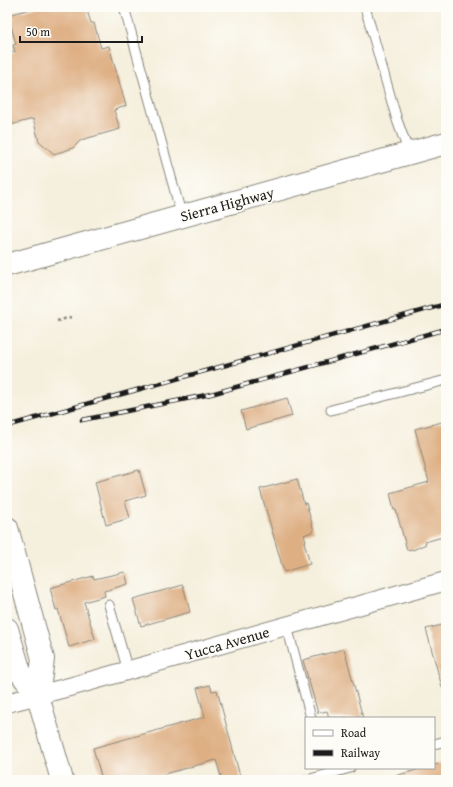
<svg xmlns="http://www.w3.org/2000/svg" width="453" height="787" font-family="'Gentium Book Plus',serif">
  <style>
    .building { fill: #deaf83 }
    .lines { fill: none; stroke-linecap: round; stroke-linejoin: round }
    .service-casing { stroke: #88867c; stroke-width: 11 }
    .minor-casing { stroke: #88867c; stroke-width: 20 }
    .tertiary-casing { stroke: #88867c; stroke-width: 24 }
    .primary-casing { stroke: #88867c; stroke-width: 24 }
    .path { stroke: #88867c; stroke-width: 2.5; stroke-dasharray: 3 3; stroke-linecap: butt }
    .service { stroke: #fff; stroke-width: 9 }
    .minor { stroke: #fff; stroke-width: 18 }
    .tertiary { stroke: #fff; stroke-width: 22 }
    .primary { stroke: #fff; stroke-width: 22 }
    .rail-casing { stroke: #1c1c1c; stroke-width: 4.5 }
    .rail { stroke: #fdfcf7; stroke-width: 3; stroke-dasharray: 9; stroke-linecap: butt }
    .labels { text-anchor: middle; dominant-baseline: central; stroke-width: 3.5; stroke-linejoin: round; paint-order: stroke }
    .street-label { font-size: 15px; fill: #1c1c1c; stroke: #fdfcf7 }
  </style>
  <rect width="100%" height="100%" fill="#fdfcf7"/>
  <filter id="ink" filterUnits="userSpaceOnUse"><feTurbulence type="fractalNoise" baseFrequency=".025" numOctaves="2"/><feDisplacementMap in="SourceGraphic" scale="8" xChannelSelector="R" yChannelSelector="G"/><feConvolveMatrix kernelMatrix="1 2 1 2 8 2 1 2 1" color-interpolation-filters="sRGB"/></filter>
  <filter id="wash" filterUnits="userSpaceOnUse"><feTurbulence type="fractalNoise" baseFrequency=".012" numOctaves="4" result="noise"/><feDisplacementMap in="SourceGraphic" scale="16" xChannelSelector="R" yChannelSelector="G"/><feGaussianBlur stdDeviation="0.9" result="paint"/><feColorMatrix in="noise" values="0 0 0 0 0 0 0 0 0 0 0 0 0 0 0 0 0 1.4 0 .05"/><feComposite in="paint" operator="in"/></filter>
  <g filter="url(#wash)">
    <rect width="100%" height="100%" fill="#f5efdd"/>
    <g id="blocks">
      <path class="building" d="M38,7H86L91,23H94L101,48L109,46L126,106L114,110L120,129L81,140L73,148L54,154L39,141L33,119L7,126V53L15,52L13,45L16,44L8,15Z
        M287,398L292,416L246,429L241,411Z
        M446,421V536L425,542L426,544L413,550L412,549L407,550L396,510H394L390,493L429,482L415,429Z
        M139,470L146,495L125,501L130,518L106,525L95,482Z
        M297,479L304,504L306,503L314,531L304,535L306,541L304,542L310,564L284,572L260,489Z
        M125,572L128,584L104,591L105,596L84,602L95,639L69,647L58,609L56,610L50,588L93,576L94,579Z
        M183,585L190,612L141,626L133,599Z
        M446,624V686L442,687L426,629Z
        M344,649L363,718H329L327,711L318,713L303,660Z
        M210,685L212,691L217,690L241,780H222L216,760L143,780H102L93,748L205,717L197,688Z
        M446,762V780H395V776L424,768H434V765Z"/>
    </g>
  </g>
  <g filter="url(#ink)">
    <use href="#blocks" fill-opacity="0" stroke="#88867c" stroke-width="1"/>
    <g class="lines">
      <g class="service-casing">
        <path id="service" d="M124,7L182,217
          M365,7L397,120L409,153
          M331,410L446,380
          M109,605L128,671
          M287,626L311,718
          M434,744L446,741
          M307,780L350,768"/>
      </g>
      <g class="minor-casing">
        <path id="minor" d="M7,703L73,686L446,581"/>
      </g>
      <g class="tertiary-casing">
        <path id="tertiary" d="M7,528L43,659L38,696L62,780
          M7,629L20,672L38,696"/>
      </g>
      <g class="primary-casing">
        <path id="primary" d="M7,265L446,143"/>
      </g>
      <path class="path" d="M7,160L10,157
        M57,321L71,317"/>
      <use href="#service" class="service"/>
      <use href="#minor" class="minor"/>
      <use href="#tertiary" class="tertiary"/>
      <use href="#primary" class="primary"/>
      <g class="rail-casing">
        <path id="rail" d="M82,420L211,394L446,329
          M7,426L446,304"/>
      </g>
      <use href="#rail" class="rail"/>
    </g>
  </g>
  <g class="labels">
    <g class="street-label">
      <text transform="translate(227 204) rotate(-15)">Sierra Highway</text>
      <text transform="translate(227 643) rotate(-16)">Yucca Avenue</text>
    </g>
  </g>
  <rect width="453" height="787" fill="none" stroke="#fdfcf7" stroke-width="24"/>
  <rect x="305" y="717" width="130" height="52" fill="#fdfcf7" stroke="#a3a29f"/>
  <rect x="313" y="730" width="20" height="6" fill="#ffffff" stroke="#a3a29f"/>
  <text x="341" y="737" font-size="12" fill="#1c1c1c">Road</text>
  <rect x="313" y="750" width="20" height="6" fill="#1c1c1c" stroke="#a3a29f"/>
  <text x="341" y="757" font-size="12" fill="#1c1c1c">Railway</text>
  <path d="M20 36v6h122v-6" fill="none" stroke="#1c1c1c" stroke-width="2"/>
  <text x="26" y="36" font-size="12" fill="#1c1c1c" stroke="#fdfcf7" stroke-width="3" paint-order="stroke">50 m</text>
</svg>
